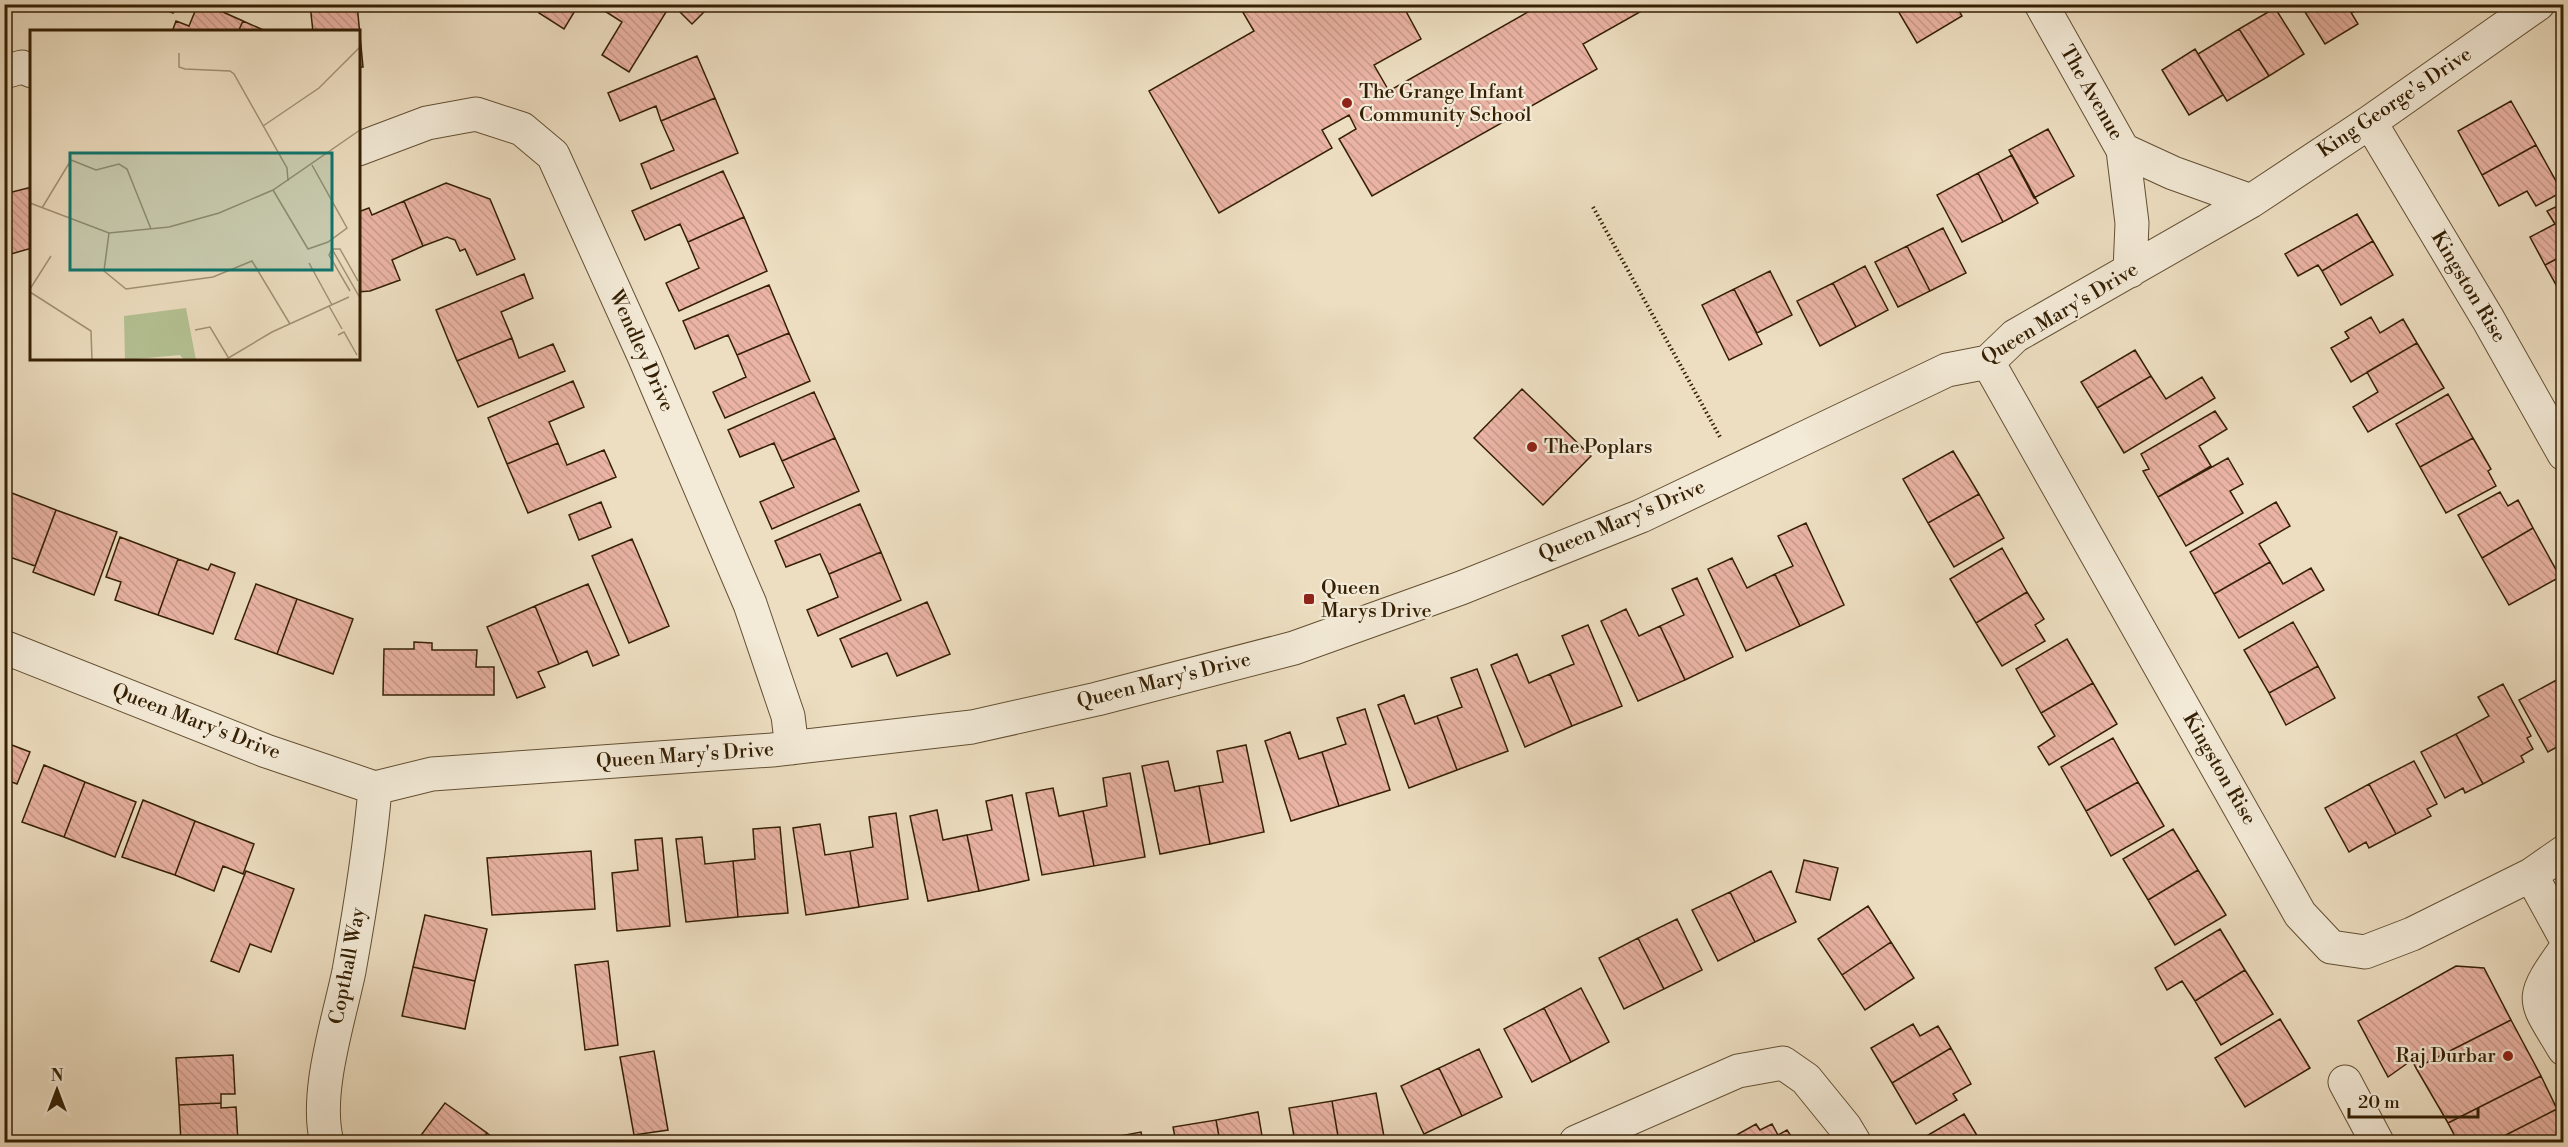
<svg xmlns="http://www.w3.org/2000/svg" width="2568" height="1147" font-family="'Libre Bodoni',serif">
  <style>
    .building { fill: url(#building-back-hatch); stroke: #352004; stroke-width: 1.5 }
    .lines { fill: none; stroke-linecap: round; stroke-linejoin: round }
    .minor-casing { stroke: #635033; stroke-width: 35 }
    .path { stroke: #352004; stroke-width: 4; stroke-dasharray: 1.5 3; stroke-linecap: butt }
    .minor { stroke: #f3ead7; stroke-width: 33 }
    .poi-dot { fill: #8f2418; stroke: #f3ead7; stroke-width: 2 }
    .labels { text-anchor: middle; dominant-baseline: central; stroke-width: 4.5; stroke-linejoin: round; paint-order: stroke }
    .poi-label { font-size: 20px; fill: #352004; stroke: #f3ead7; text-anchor: start }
    .street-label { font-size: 20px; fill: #352004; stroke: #f3ead7 }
    .inset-road { fill: none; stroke: #a39275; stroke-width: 1.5 }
    .view { fill: #0f766e; fill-opacity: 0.15; stroke: #0f766e; stroke-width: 3 }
    .inset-edge { fill: none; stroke: #352004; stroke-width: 3 }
  </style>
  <defs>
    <pattern id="building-back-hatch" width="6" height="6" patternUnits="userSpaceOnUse" patternTransform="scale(1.5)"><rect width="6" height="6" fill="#eab3a4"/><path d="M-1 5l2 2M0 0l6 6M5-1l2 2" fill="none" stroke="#c99a8c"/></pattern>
  </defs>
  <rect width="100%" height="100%" fill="#eddec1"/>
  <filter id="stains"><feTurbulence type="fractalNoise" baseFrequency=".00333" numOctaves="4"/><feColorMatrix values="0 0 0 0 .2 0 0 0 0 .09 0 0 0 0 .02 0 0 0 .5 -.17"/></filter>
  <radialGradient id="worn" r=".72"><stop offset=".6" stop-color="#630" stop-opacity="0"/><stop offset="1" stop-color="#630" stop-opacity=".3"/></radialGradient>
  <path class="building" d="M151,4H177L173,13Z
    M198,4H205L243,21L238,32H172L176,21L189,26Z
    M310,4H357L363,67H358V32H313Z
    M544,4H579L564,29L539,13Z
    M603,4H671L629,72L602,55L622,22L600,8Z
    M675,4H712L692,24L674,6Z
    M1238,4H1402L1421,39L1374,65L1389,91L1542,4H1654L1583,44L1597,69L1372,196L1339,139L1356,129L1349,115L1322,130L1332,148L1219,213L1149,91L1254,31Z
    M1894,4H1955L1962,16L1917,43Z
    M2300,4H2346L2358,24L2325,44Z
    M2346,4H2366L2352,13Z
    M2275,8L2304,54L2269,76L2239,29Z
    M243,21L268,32H238Z
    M2239,29L2269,76L2227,101L2198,54Z
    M2195,49L2223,95L2189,115L2162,70Z
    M697,56L715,98L661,121L656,106L620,121L608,93Z
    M715,98L738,153L651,189L641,164L674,150L661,121Z
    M2511,101L2536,145L2482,175L2458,131Z
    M2048,129L2074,176L2034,198L2009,150Z
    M2536,145L2562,192L2536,206L2527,191L2499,206L2482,175Z
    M2012,155L2038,203L2003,222L1978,173Z
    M723,171L744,217L688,242L680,224L645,240L632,211Z
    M1978,173L2003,222L1962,242L1937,195Z
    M446,183L490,199L515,259L477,275L465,249L460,251L455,240L447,237L423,246L404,201Z
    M32,187V248L4,256V194Z
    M404,201L423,246L392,260L400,280L370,291L358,292V212L369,208L372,215Z
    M2564,203V255L2545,265L2530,237L2555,224L2547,211Z
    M2357,214L2373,241L2322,271L2318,265L2298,276L2285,254Z
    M744,217L767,271L679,311L666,283L699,268L688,242Z
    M1943,228L1966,273L1930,291L1907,246Z
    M2373,241L2393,275L2341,305L2322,271Z
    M1907,246L1930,291L1898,307L1875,262Z
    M2564,255V299L2545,265Z
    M1865,266L1888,310L1856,327L1833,283Z
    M1770,271L1792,315L1757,333L1734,289Z
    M524,274L533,298L501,312L512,338L457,361L436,310Z
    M1833,283L1856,327L1820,346L1797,301Z
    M769,285L789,333L737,355L728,335L695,349L683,321Z
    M1734,289L1762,344L1729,360L1702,305Z
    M2371,317L2380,333L2403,319L2417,343L2351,382L2331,348L2349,338L2345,332Z
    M789,333L810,381L725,418L713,392L746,377L737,355Z
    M512,338L519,358L553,344L565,371L478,407L457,361Z
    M2417,343L2444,388L2368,432L2353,407L2378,392L2367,372Z
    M2135,350L2151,376L2097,408L2081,382Z
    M2151,376L2166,399L2202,377L2215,398L2124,453L2097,408Z
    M573,381L584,407L549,422L558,443L507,464L488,418Z
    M1522,389L1591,456L1543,505L1474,438Z
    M814,392L835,438L782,461L774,443L740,457L728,430Z
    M2448,394L2473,438L2420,467L2396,424Z
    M2215,411L2227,429L2199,446L2211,466L2158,497L2143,471L2149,469L2141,454Z
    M835,438L859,491L772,529L760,502L794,487L782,461Z
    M2473,438L2491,469L2488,471L2496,486L2446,513L2420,467Z
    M558,443L567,465L604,450L616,477L528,513L507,464Z
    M1953,451L1979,494L1928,523L1903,479Z
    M2228,458L2243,484L2230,491L2243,513L2186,546L2158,497Z
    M4,490L56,510L35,566L4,555Z
    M2500,492L2508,506L2518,500L2533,528L2482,558L2458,515Z
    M1979,494L2004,538L1954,567L1928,523Z
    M601,502L611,527L579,540L569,515Z
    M2276,502L2290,526L2259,544L2270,562L2214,594L2190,552Z
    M860,504L881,552L829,574L820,554L786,567L775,541Z
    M56,510L117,532L94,595L33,572Z
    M1806,523L1844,605L1800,626L1775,574L1793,566L1778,536Z
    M2533,528L2560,577L2509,605L2482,558Z
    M120,537L178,559L158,615L115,600L121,582L106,577Z
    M632,539L669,626L629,643L592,556Z
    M2002,548L2027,592L1976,623L1950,579Z
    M881,552L901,600L818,636L807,610L838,597L829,574Z
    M1732,558L1747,588L1775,574L1800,626L1746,651L1708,569Z
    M178,559L208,570L211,564L235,573L213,634L158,615Z
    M2270,562L2283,584L2311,568L2324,590L2239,638L2214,594Z
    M1697,578L1733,657L1685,680L1660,626L1684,615L1672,589Z
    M256,584L297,599L277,654L235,639Z
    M588,584L619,655L593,666L587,651L559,664L535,606Z
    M2027,592L2044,619L2035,625L2045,641L2002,666L1976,623Z
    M297,599L353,619L333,674L277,654Z
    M927,602L950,654L897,676L887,653L852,667L840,639Z
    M535,606L559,664L538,672L545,687L517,698L487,627Z
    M1626,609L1639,636L1660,626L1685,680L1638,701L1601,621Z
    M2293,622L2318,666L2269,693L2244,650Z
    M1588,625L1622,706L1572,726L1550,674L1574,664L1562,636Z
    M2067,639L2093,683L2041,713L2016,669Z
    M414,642L432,643V650H477L476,667H494V695H383L384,649H414Z
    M1517,654L1529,683L1550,674L1572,726L1525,747L1491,665Z
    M2318,666L2335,698L2286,725L2269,693Z
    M1477,669L1508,751L1457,770L1437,716L1462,707L1451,678Z
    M2564,676V743L2548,752L2519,700Z
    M2093,683L2117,724L2049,765L2038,747L2055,736L2041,713Z
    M2503,684L2531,736L2527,738L2533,749L2521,756L2524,762L2483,784L2456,734L2489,716L2478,697Z
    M1404,695L1415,724L1437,716L1457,770L1409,788L1378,705Z
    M1365,709L1390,790L1339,806L1322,752L1346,744L1337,718Z
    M1290,732L1299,759L1322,752L1339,806L1291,821L1265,741Z
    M2456,734L2483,784L2465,793L2463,788L2445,798L2421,752Z
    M2113,738L2138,782L2086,811L2061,767Z
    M4,742L30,752L17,784L4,779Z
    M1246,745L1264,832L1210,844L1199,786L1223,782L1217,751Z
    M1168,761L1175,791L1199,786L1210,844L1160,854L1142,766Z
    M2414,761L2437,804L2427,809L2431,816L2396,834L2369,784Z
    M44,765L85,782L64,837L22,822Z
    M1130,773L1145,857L1094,866L1083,811L1107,806L1103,778Z
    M85,782L136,802L115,857L64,837Z
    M2138,782L2164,826L2111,856L2086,811Z
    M2369,784L2396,834L2369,848L2366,842L2349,852L2325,808Z
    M1053,788L1059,816L1083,811L1094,866L1042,875L1026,793Z
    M1012,795L1029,880L979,891L967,835L992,830L986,801Z
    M143,800L195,821L175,875L122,857Z
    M937,810L943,840L967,835L979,891L928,901L910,816Z
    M896,813L908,899L859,907L850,851L873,847L869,817Z
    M195,821L254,844L243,874L223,866L214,891L175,875Z
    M820,824L825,855L850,851L859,907L806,915L793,828Z
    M780,827L788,913L738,917L733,861L755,859L753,829Z
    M2173,829L2198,870L2148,900L2123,859Z
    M702,837L705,864L733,861L738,917L686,922L676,839Z
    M662,838L670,926L617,931L612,873L638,870L635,840Z
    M591,851L595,909L492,915L487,858Z
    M1804,860L1838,868L1830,900L1796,892Z
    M2198,870L2226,915L2175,945L2148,900Z
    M246,871L294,889L271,952L250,944L239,972L211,961Z
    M1771,871L1796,922L1755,942L1730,892Z
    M1730,892L1755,942L1718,961L1692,910Z
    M1868,906L1891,942L1842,975L1818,939Z
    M425,915L487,929L475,981L413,967Z
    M1677,919L1702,970L1664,989L1638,938Z
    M2220,929L2245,970L2195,1001L2182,981L2167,990L2155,968Z
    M1638,938L1664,989L1624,1009L1599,958Z
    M1891,942L1914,978L1865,1010L1842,975Z
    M608,961L618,1045L585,1050L575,965Z
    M2456,966L2484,968L2511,1020L2416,1068L2412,1060L2388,1077L2358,1021Z
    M413,967L475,981L465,1029L402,1016Z
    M2245,970L2273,1014L2221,1045L2195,1001Z
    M1581,988L1609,1042L1571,1062L1544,1008Z
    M1544,1008L1571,1062L1532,1082L1504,1029Z
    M2280,1019L2310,1068L2245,1107L2215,1058Z
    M2511,1020L2541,1076L2448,1123L2416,1068Z
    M1913,1024L1920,1036L1938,1026L1951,1048L1892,1083L1871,1048Z
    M1951,1048L1971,1084L1953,1094L1957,1100L1916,1124L1892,1083Z
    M1479,1049L1502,1097L1462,1116L1439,1068Z
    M654,1051L668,1130L634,1135L620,1057Z
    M233,1055L235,1094H221V1103L179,1105L176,1058Z
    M1439,1068L1462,1116L1424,1134L1401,1086Z
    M2541,1076L2557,1109L2492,1142H2458L2448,1123Z
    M1376,1093L1385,1142H1339L1332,1101Z
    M1332,1101L1339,1142H1295L1289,1108Z
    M221,1103V1108L236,1107L238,1142H181L179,1105Z
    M445,1103L487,1133L480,1142H416Z
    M2557,1109L2564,1119V1142H2492Z
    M1258,1112L1263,1142H1220L1216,1120Z
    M1964,1114L1981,1142H1925L1923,1138Z
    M1216,1120L1220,1142H1176L1173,1127Z
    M1756,1124L1760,1130L1772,1124L1778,1135L1787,1130L1795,1142H1724Z
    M1141,1132L1143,1142H1099L1098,1140Z
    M487,1133L499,1142H480Z"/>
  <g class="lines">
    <g class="minor-casing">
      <path id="minor" d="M2041,4L2123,150L2132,223L2130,271
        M4,72L22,67L32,71
        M2370,122L2488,319L2564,454
        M358,149L427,123L476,114L522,129L553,155L644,356L750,604L788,716L792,748
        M2123,150L2173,173L2251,201
        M1988,362L2300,914L2331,947L2365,952L2412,934L2531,875L2564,852
        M4,647L266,751L375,788L432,774L772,750L972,727L1097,699L1294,648L1461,588L1641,516L1947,370L1988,362L2015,336L2251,201L2370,122L2538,4
        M2531,875L2564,935
        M2564,951C2528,1002 2534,998 2564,1049
        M2345,1082L2377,1142
        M327,1142C314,1094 339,1020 349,971C360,910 370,850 375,788
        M1576,1142L1738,1071L1783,1063L1806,1079L1845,1127L1854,1142"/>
    </g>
    <path class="path" d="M1593,207L1720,437"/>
    <use href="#minor" class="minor"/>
  </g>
  <g class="poi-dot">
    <circle cx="1347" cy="103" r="6"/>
    <circle cx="1532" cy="447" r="6"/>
    <rect x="1303" y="593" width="12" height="12" rx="3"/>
    <circle cx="2508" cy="1056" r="6"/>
  </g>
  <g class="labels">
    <g class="poi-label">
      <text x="1359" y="92">The Grange Infant<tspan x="1359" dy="23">Community School</tspan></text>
      <text x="1544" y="447">The Poplars</text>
      <text x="1321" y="588">Queen<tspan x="1321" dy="23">Marys Drive</tspan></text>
      <text x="2496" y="1056" text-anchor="end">Raj Durbar</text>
    </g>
    <g class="street-label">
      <text transform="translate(2091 93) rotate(60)">The Avenue</text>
      <text transform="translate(2395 103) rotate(-34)">King George's Drive</text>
      <text transform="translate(2468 287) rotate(59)">Kingston Rise</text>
      <text transform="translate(2060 314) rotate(-31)">Queen Mary's Drive</text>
      <text transform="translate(641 351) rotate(66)">Wendley Drive</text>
      <text transform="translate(1622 521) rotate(-23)">Queen Mary's Drive</text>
      <text transform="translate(1164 681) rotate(-14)">Queen Mary's Drive</text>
      <text transform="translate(196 722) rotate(21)">Queen Mary's Drive</text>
      <text transform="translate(685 756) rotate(-4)">Queen Mary's Drive</text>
      <text transform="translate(2219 769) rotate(60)">Kingston Rise</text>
      <text transform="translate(348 966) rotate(-79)">Copthall Way</text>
    </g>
  </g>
  <g transform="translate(30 30)">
    <rect width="330" height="330" fill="#eddec1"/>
    <path d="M156,278L166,330H154L150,325L95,330L94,286Z" fill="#b5c294"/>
    <path class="inset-road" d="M149,23V37L155,39L200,41L204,44L257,138L258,151M233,96L289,58L330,17M243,160L278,219L298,212L317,198L282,135M0,173L79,203L139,197L189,183L243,160L330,100M12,178L41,130L66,140L89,134L97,139L121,199M79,203L74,241L96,259L183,247L222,231L260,294M302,219L330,268M279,233L302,275M0,259L21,226M320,261L299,225L302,219H310L328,251M0,262L61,301L62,330M299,276L312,299M165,300L180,297L198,327M308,305L314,302L327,325M195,330L242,302L319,267"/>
    <path class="view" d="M40,123H302V240H40Z"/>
    <rect width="330" height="330" class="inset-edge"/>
  </g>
  <rect width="2568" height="1147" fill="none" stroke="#eddec1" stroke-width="24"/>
  <rect x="6" y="6" width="2556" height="1135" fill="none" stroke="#352004" stroke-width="3"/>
  <rect x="12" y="12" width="2544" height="1123" fill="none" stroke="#352004" stroke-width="1.5"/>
  <g transform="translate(57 1090)" stroke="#f3ead7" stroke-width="4.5" paint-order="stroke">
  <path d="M0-4.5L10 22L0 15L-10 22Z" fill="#352004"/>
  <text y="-9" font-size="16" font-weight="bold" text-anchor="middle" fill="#352004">N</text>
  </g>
  <path d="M2349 1108v9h129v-9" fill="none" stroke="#352004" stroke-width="3"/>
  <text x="2358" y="1108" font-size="18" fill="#352004" stroke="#f3ead7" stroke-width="4.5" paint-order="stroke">20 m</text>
  <rect width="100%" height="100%" filter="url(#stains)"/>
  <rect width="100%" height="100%" fill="url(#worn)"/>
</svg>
